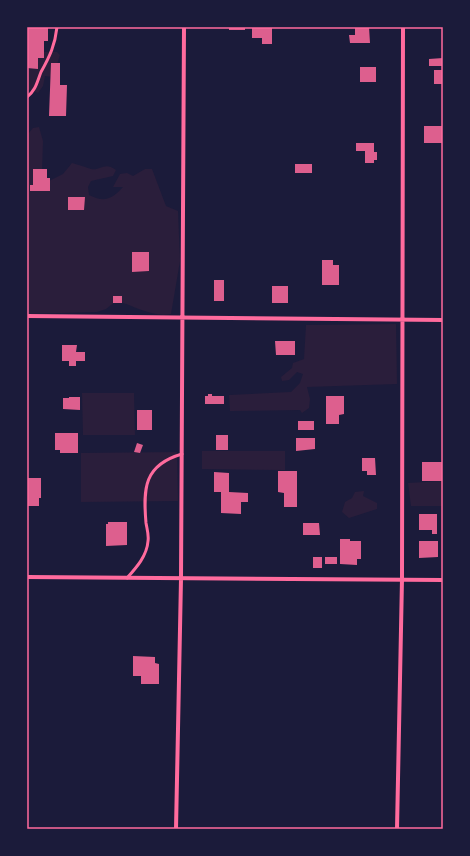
<svg xmlns="http://www.w3.org/2000/svg" width="470" height="856" font-family="Overpass,sans-serif">
  <style>
    .green { fill: #2a1e3b }
    .building { fill: #dd5f8e }
    .lines { fill: none; stroke-linecap: round; stroke-linejoin: round }
    .service { stroke: #ff6b9d; stroke-width: 3 }
    .minor { stroke: #ff6b9d; stroke-width: 4 }
    .neatline { fill: none; stroke: #ff6b9d; stroke-width: 1.5 }
  </style>
  <rect width="100%" height="100%" fill="#1b1b3a"/>
  <path class="green" d="M27,45L42,52H57L60,55L53,77L45,76L43,86L38,93L27,89Z
    M39,127L43,141L42,172L49,181L63,174L72,163C79,165 85,167 91,169C101,171 104,161 116,170L113,176L91,181L88,187L89,195C105,203 112,199 123,187H113L120,174L127,173L133,176L145,169H152L166,206L178,211L180,261L171,314C152,318 134,305 116,301L106,309L97,312L27,314V135L33,128Z
    M396,324L397,384L307,387L310,399L309,408L302,413L300,410L230,411L229,395L291,392L300,383L303,374L297,372L289,380L282,381L281,377L292,368L293,363L304,359L306,325Z
    M82,393H134L135,435H83Z
    M202,451H285V470L202,469Z
    M177,452L178,501L81,502V453Z
    M443,481V506H411L408,483Z
    M364,491L363,496L377,503V509L349,518L342,512L345,502L352,498L355,492Z"/>
  <path class="building" d="M27,27H48V41H44V58H38V69L27,68Z
    M229,27H245V30H229Z
    M252,27H272V44H262V38H252Z
    M355,27H369L370,43H350L349,35H355Z
    M443,58V66H429V59Z
    M51,63H60V85H67L66,116H49Z
    M360,67H376V82H360Z
    M434,70H443V84H434Z
    M424,126H443V143H424Z
    M356,143H374V152H377V160H374V163H365V151H356Z
    M295,164H312V173H295Z
    M33,169H47V178H50V191H30V185H33Z
    M68,197H85L84,210H68Z
    M132,252H149V271L132,272Z
    M322,260H333V265H339V285H322Z
    M214,280H224V301H214Z
    M272,286H288V303H272Z
    M113,296H122V303H113Z
    M275,341H295V355H276Z
    M62,345H77L76,352H85V361H76V366H69V361H62Z
    M208,394H212V396H224V404H205V396H208Z
    M326,396H344V414L339,415V424H326Z
    M69,397H80V410L63,409V398H69Z
    M137,410H152V430H137Z
    M298,421H314V430H298Z
    M55,433H78V453H60V450H55Z
    M216,435H228V450H216Z
    M296,438H315V449L296,451Z
    M137,443L143,445L140,453L134,452Z
    M362,458H375L376,475H367V471H362Z
    M422,462H443V481H422Z
    M278,471H297V507H284V493L278,492Z
    M214,472L229,473V492L248,493V502H241V514L221,513V492H214Z
    M27,478H41V498H39V506H27Z
    M419,514H437V534H432V530H419Z
    M108,522H127V545L106,546V524H108Z
    M303,523H319L320,535H303Z
    M340,539H350V541H361V559H357V565L340,564Z
    M419,541H438V557L419,558Z
    M313,557H322V568H313Z
    M325,557H337V564H325Z
    M133,656L155,657V663L159,664V684H141V676H133Z"/>
  <g class="lines">
    <path class="service" d="M27,97C36,90 37,82 41,72C50,56 55,45 57,27
      M127,578C136,568 147,556 148,541C149,535 147,529 146,523C143,488 144,465 182,454"/>
    <path class="minor" d="M27,316L443,320
      M27,577L443,580
      M176,829L181,579L184,27
      M397,829L402,579L403,27"/>
  </g>
  <rect width="470" height="856" fill="none" stroke="#1b1b3a" stroke-width="56"/>
  <rect x="28" y="28" width="414" height="800" class="neatline"/>
</svg>
